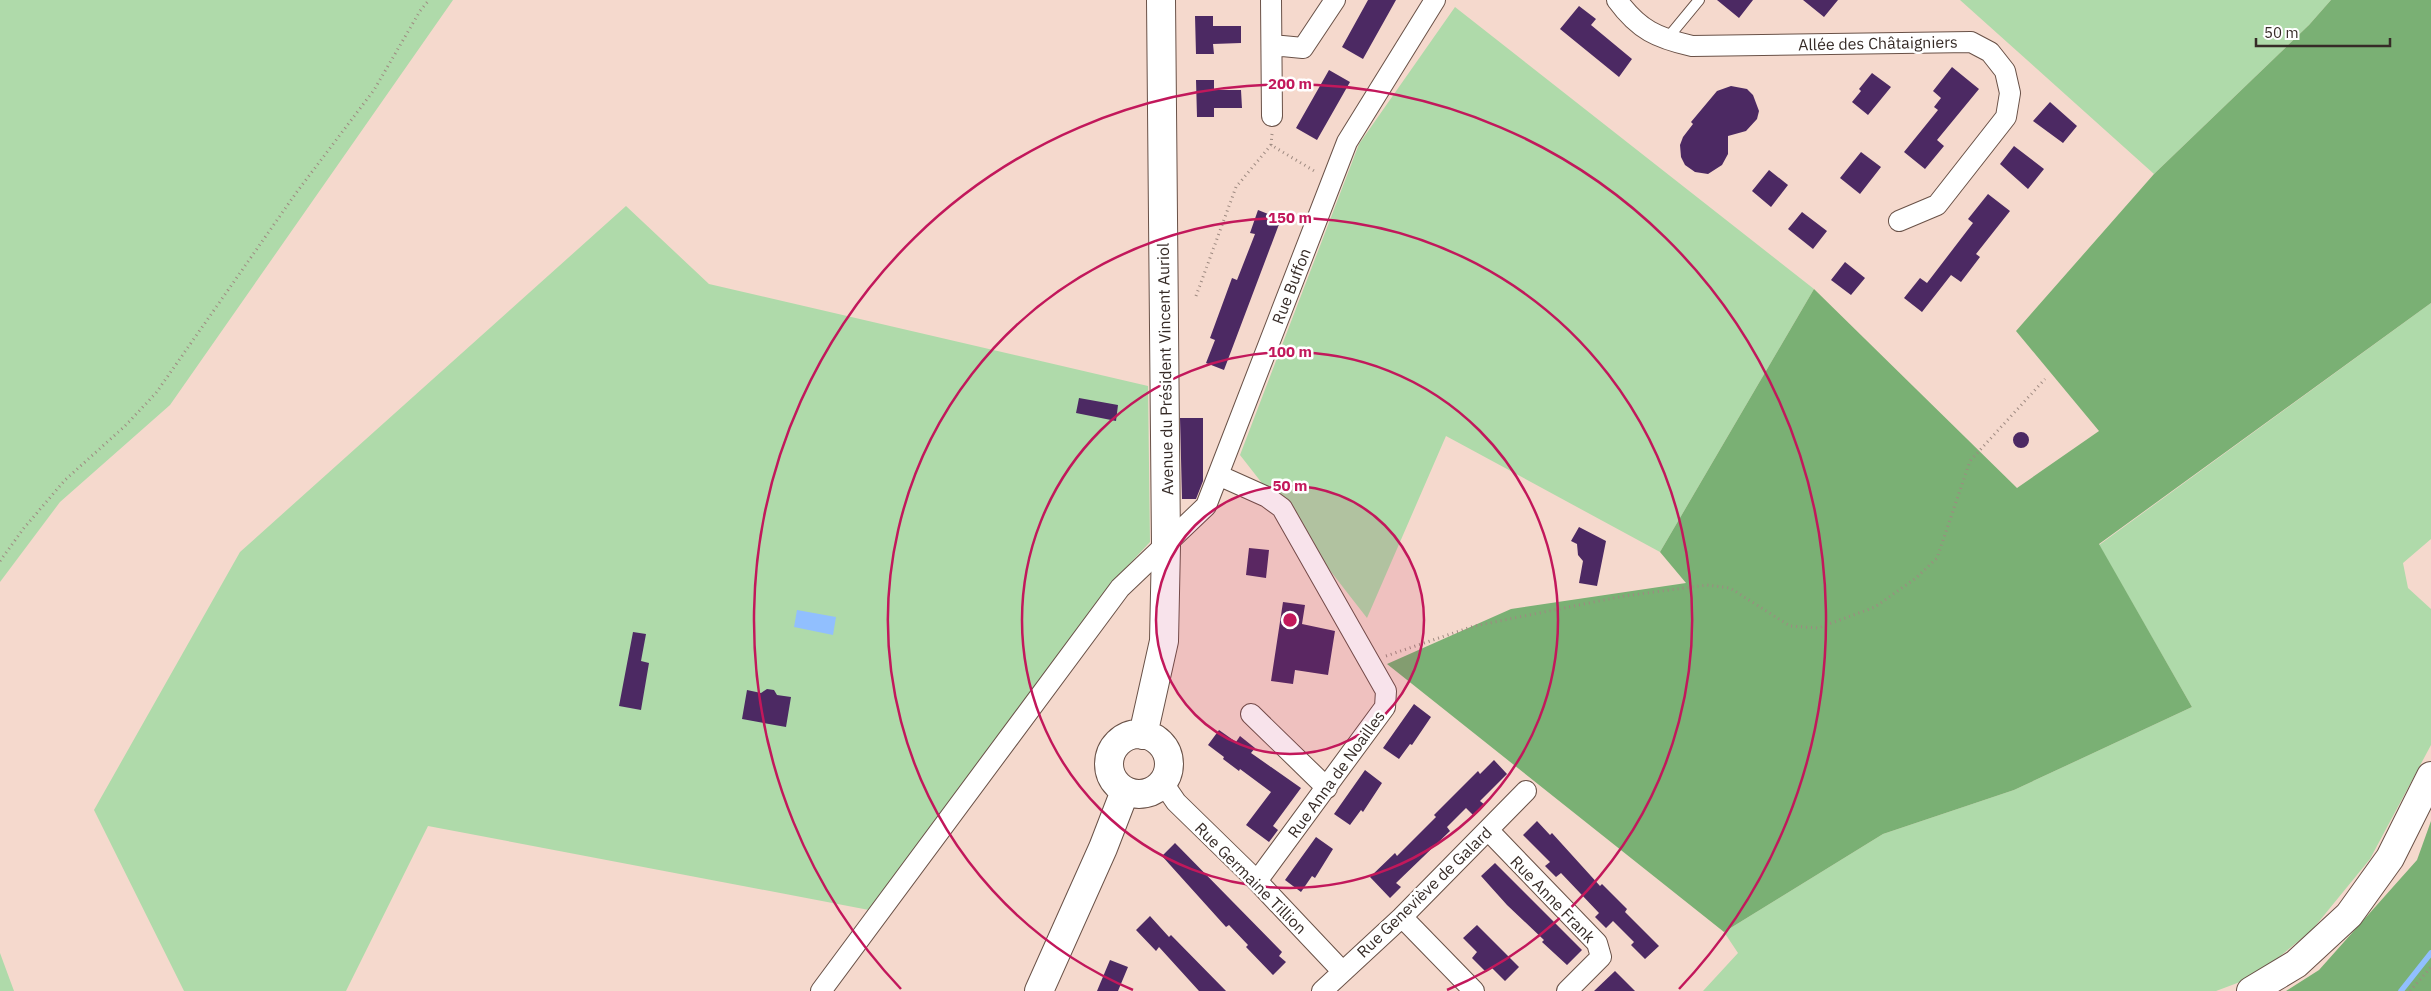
<svg xmlns="http://www.w3.org/2000/svg" width="2431" height="991" font-family="'IBM Plex Sans',sans-serif">
  <style>
    .green { fill: #afdaaa }
    .forest { fill: #7ab074 }
    .water { fill: #91bffe }
    .lines { fill: none; stroke-linecap: round; stroke-linejoin: round }
    .stream { stroke: #91bffe; stroke-width: 5.5 }
    .building { fill: #4c2963 }
    .service-casing { stroke: #695147; stroke-width: 12 }
    .minor-casing { stroke: #695147; stroke-width: 22 }
    .secondary-casing { stroke: #695147; stroke-width: 30 }
    .path { stroke: #9e8a81; stroke-width: 3; stroke-dasharray: 1 4; stroke-linecap: butt }
    .service { stroke: #fff; stroke-width: 10 }
    .minor { stroke: #fff; stroke-width: 20 }
    .secondary { stroke: #fff; stroke-width: 28 }
    .ring { fill: none; stroke: #c2185b; stroke-width: 2.5 }
    .labels { text-anchor: middle; dominant-baseline: central; stroke-width: 5; stroke-linejoin: round; paint-order: stroke }
    .street-label { font-size: 16px; fill: #362b27; stroke: #fff }
    .centre { fill: #c2185b; stroke: #fff; stroke-width: 2.5 }
    .ring-label { font-size: 15px; text-anchor: middle; font-weight: bold; fill: #c2185b; stroke: #fff; stroke-width: 5; stroke-linejoin: round; paint-order: stroke }
  </style>
  <rect width="100%" height="100%" fill="#f5d9cd"/>
  <path class="green" d="M0,0H453L170,405L60,502L0,582Z
    M1960,0H2331L2309,25L2154,174Z
    M1455,7L1814,289L1660,552L1446,436L1367,618L1240,455L1359,144Z
    M626,206L709,284L1148,386L1150,542L1110,585L869,910L428,826L346,991H184L94,810L240,552Z
    M2431,303V539L2403,563L2408,588L2431,609V745L2370,859L2312,930L2256,976L2216,991H1703L1738,953L1724,932L1883,834L2014,790L2192,707L2099,545Z
    M0,953L14,991H0Z"/>
  <path class="forest" d="M2331,0H2431V303L2099,544L2192,707L2014,790L1883,834L1724,932L1387,664L1511,609L1686,583L1660,552L1814,289L2017,488L2099,431L2016,331L2154,174L2309,25Z
    M2431,821V991H2286L2319,970L2417,860Z"/>
  <path class="water" d="M797,610L836,617L833,635L794,627Z"/>
  <g class="lines">
    <path class="stream" d="M2401,991L2431,953"/>
  </g>
  <path class="building" d="M1368,0H1396L1363,59L1342,47Z
    M1717,0H1753L1739,18Z
    M1803,0H1838L1824,17Z
    M1579,6L1596,19L1591,25L1632,59L1619,77L1560,29Z
    M1195,16H1213V26H1241V43L1213,44L1214,54H1196Z
    M1952,67L1979,89L1937,140L1944,146L1925,169L1904,152L1938,110L1934,107L1941,98L1933,91Z
    M1329,70L1350,82L1317,140L1296,128Z
    M1872,73L1891,87L1868,115L1852,102L1861,91L1859,89Z
    M1196,80H1214V90H1241L1242,108H1214V117H1197Z
    M1731,86L1747,89L1753,95L1759,111L1757,119L1746,131L1728,136V154L1722,165L1708,174L1695,172L1685,165L1681,157L1680,145L1683,137L1693,124L1691,122L1717,91Z
    M2050,102L2077,126L2063,143L2033,121Z
    M2014,146L2044,169L2028,189L2000,164Z
    M1861,152L1881,167L1860,194L1840,178Z
    M1769,170L1788,185L1771,207L1752,191Z
    M1988,194L2010,211L1976,254L1980,257L1961,282L1951,275L1922,312L1904,298L1920,278L1927,283L1973,223L1968,219Z
    M1258,210L1281,219L1224,370L1206,363L1215,340L1210,338L1232,278L1237,280L1255,234L1250,233Z
    M1802,212L1827,231L1813,249L1788,229Z
    M1845,262L1865,278L1851,295L1831,280Z
    M1079,398L1118,405L1116,421L1076,413Z
    M1180,418H1203V481L1196,499H1182Z
    M2013 440a8 8 0 1 1 16 0a8 8 0 1 1-16 0Z
    M1579,527L1606,541L1597,586L1579,583L1583,561L1578,555L1577,544L1571,541Z
    M1249,548L1269,550L1266,578L1246,575Z
    M1283,602L1305,605L1302,624L1335,631L1328,675L1295,670L1293,684L1271,681Z
    M633,632L646,634L641,661L649,663L641,710L619,706Z
    M767,689L774,690L777,695L791,697L786,727L742,719L747,690L761,693Z
    M1414,704L1431,717L1412,745L1410,744L1399,759L1383,748Z
    M1219,730L1236,742L1240,736L1255,748L1251,753L1301,788L1273,826L1278,830L1269,842L1246,825L1271,792L1240,769L1239,771L1223,759L1224,757L1208,745Z
    M1494,760L1507,774L1480,801L1485,805L1474,816L1466,808L1447,827L1450,831L1396,883L1401,887L1390,898L1370,877L1395,853L1397,856L1436,817L1434,815L1478,771L1480,774Z
    M1365,770L1382,783L1363,812L1361,810L1350,825L1334,814Z
    M1537,821L1550,835L1552,833L1600,886L1602,884L1627,909L1625,912L1659,946L1645,959L1631,945L1634,942L1613,921L1606,928L1595,917L1599,913L1561,873L1556,877L1545,866L1550,862L1523,835Z
    M1316,837L1333,849L1315,878L1312,876L1301,892L1285,880Z
    M1175,843L1282,952L1279,956L1286,962L1273,975L1246,947L1248,945L1229,925L1226,927L1162,856Z
    M1495,863L1582,950L1567,965L1542,942L1544,940L1507,905L1481,876Z
    M1150,916L1169,937L1171,935L1226,991H1199L1159,947L1156,951L1136,930Z
    M1477,925L1519,967L1505,981L1491,967L1486,972L1472,958L1477,952L1463,938Z
    M1110,960L1128,967L1118,991H1097Z
    M1615,971L1635,991H1594Z"/>
  <g class="lines">
    <g class="service-casing">
      <path id="service" d="M1666,40L1699,0"/>
    </g>
    <g class="minor-casing">
      <path id="minor" d="M1271,0L1272,116
        M1617,0C1639,30 1657,38 1692,46L1971,42L1990,52L2005,71L2010,93L2006,117L1937,205L1899,221
        M1272,45L1303,48L1335,0
        M1218,475L1267,497L1282,508L1386,691L1385,707L1257,881
        M1251,714L1327,788
        M1163,783L1176,802L1257,881L1342,971
        M1488,830L1597,943L1601,957L1567,991
        M1402,917L1474,991
        M821,991L1120,588L1206,506L1347,142L1435,0
        M1322,991L1402,917L1526,791"/>
    </g>
    <g class="secondary-casing">
      <path id="secondary" d="M1109 764a30 30 0 1 1 60 0a30 30 0 1 1-60 0Z
        M1143,735L1164,641L1166,545L1161,0
        M1039,991L1103,848L1125,791
        M2251,991L2296,964L2349,915L2390,858L2431,776"/>
    </g>
    <path class="path" d="M1272,134L1271,145L1316,172
      M1196,296L1236,187L1271,145
      M0,561L24,528L65,480L125,426L156,393L296,193L374,90L420,11L429,0
      M1386,656L1474,626L1624,596L1707,585L1730,588L1790,626L1818,628L1875,607L1916,578L1937,558L1970,461L2045,379
      M2410,991L2431,967"/>
    <use href="#service" class="service"/>
    <use href="#minor" class="minor"/>
    <use href="#secondary" class="secondary"/>
  </g>
  <circle cx="1290" cy="620" r="134" fill="#c2185b" fill-opacity=".12"/>
  <g class="ring">
    <circle cx="1290" cy="620" r="134"/>
    <circle cx="1290" cy="620" r="268"/>
    <path d="M1133 990A402 402 0 1 1 1447 990"/>
    <path d="M901 989A536 536 0 1 1 1679 989"/>
  </g>
  <g class="labels">
    <g class="street-label">
      <text transform="translate(1878 43) rotate(-1)">Allée des Châtaigniers</text>
      <text transform="translate(1291 286) rotate(-69)">Rue Buffon</text>
      <text transform="translate(1165 369) rotate(-91)">Avenue du Président Vincent Auriol</text>
      <text transform="translate(1336 774) rotate(-54)">Rue Anna de Noailles</text>
      <text transform="translate(1251 878) rotate(45)">Rue Germaine Tillion</text>
      <text transform="translate(1424 892) rotate(-44)">Rue Geneviève de Galard</text>
      <text transform="translate(1553 899) rotate(46)">Rue Anne Frank</text>
    </g>
  </g>
  <circle cx="1290" cy="620" r="8" class="centre"/>
  <g class="ring-label">
    <text x="1290" y="89">200 m</text>
    <text x="1290" y="223">150 m</text>
    <text x="1290" y="357">100 m</text>
    <text x="1290" y="491">50 m</text>
  </g>
  <path d="M2256 38v8h134v-8" fill="none" stroke="#362b27" stroke-width="2.5"/>
  <text x="2264" y="38" font-size="15" fill="#362b27" stroke="#ffffff" stroke-width="4" paint-order="stroke">50 m</text>
</svg>
